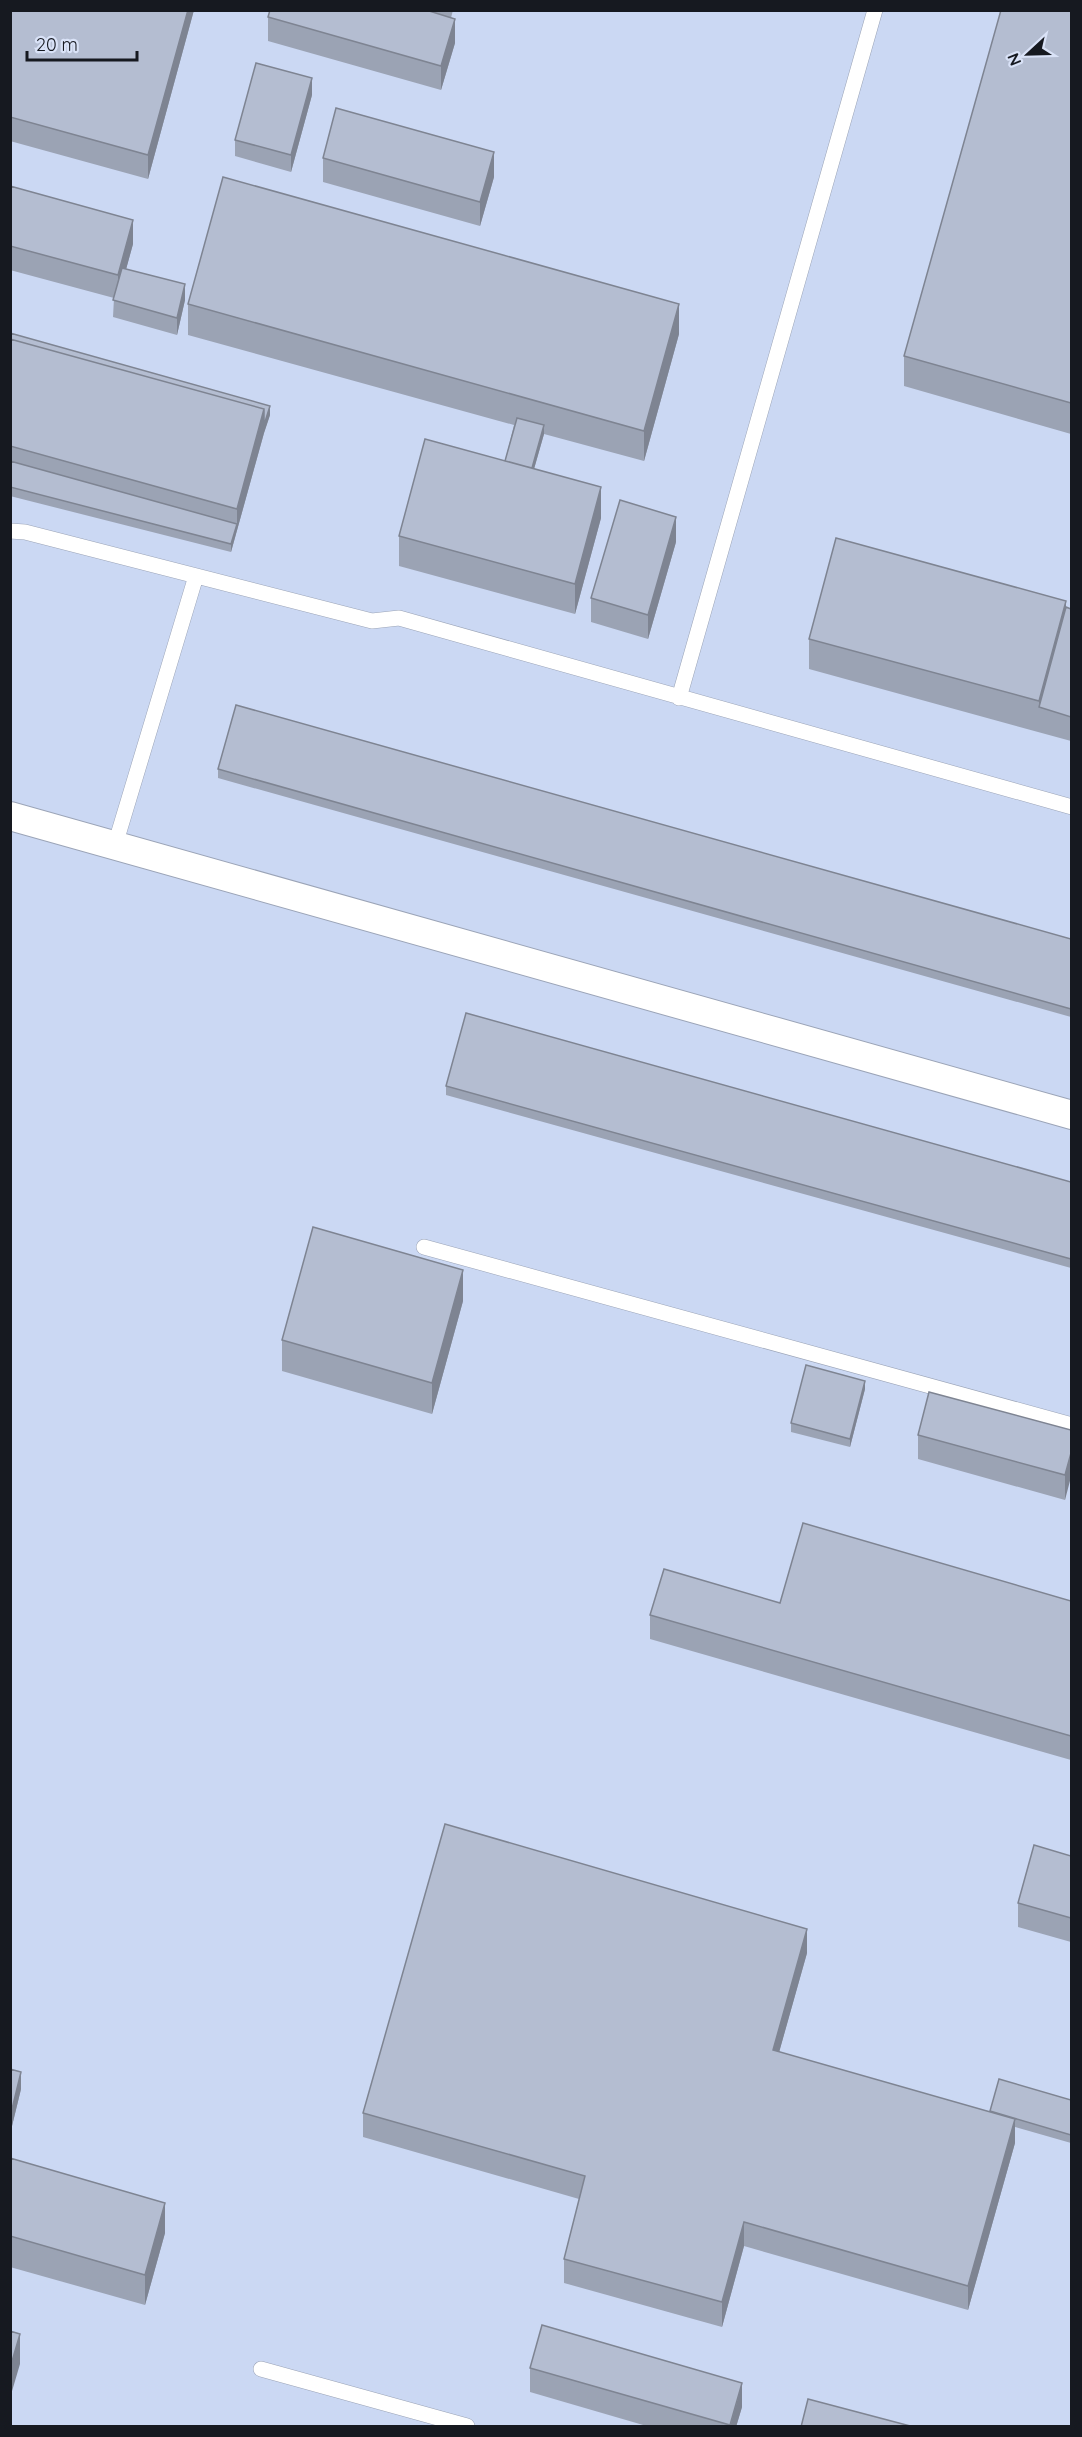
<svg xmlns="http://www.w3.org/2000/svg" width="1082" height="2437" font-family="Quicksand,sans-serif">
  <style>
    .built { fill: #cbd8f3 }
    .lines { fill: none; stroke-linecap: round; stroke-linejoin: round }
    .lane-casing { stroke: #9ba4b7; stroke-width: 16 }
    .street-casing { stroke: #9ba4b7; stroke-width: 30 }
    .lane { stroke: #fff; stroke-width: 15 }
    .street { stroke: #fff; stroke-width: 28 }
    .wall { fill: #9ba3b4 }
    .shaded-wall { fill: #7e8492 }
    .building { fill: #b4bdd1; stroke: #7e8492; stroke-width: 1.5 }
  </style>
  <rect width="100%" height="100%" fill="#d9e2f7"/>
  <path class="built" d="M11,11H1071V2426H11Z"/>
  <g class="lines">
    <g class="lane-casing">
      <path id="lane" d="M10,531L25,532L372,621L399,618L1072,807
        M679,698L875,10
        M115,845L196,576
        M424,1247L1072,1425
        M261,2369L467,2426"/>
    </g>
    <g class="street-casing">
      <path id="street" d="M10,816L1072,1115"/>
    </g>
    <use href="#lane" class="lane"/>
    <use href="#street" class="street"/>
  </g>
  <path class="wall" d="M10,10H194L148,179L10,141Z
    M270,10H453L451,18L455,43L441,90L268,41V17Z
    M1071,10V434L904,386V356Z
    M312,95L291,172L235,156V140Z
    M323,158L494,177L480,226L323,182Z
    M10,186L133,244L126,269L185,300L177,335L113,317L114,298L10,270Z
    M188,304L679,334L644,461L544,434L534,469L601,518L575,614L399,566V536L505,461L514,425L188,335Z
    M10,333L270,415L264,433L231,552L10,496Z
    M676,542L648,639L591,622V598Z
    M1066,607L1071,609V741L809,669V639Z
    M218,769L1071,939V1017L218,778Z
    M446,1086L1071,1182V1268L446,1095Z
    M463,1301L432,1414L282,1371V1340Z
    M865,1389L850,1447L791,1432V1423Z
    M1071,1430L1065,1500L918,1459V1435Z
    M1071,1601V1760L650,1639V1615Z
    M1071,1856V1942L1018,1927V1903Z
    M807,1953L779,2052L990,2112L1071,2100V2143L1015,2127V2143L968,2310L744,2246L722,2327L564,2283V2259L579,2199L363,2137V2113Z
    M10,2069L21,2089L12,2126H10Z
    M10,2158L165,2233L145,2305L10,2267Z
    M530,2368L742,2407L736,2427H650L530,2392Z"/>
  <path class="shaded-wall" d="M188,10H194L148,179V155Z
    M455,19V43L441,90V66Z
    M312,78V95L291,172V155Z
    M494,152V177L480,226V202Z
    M133,220V244L118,299V275Z
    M185,284V300L177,335V318Z
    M679,304V334L644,461V431Z
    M270,406V415L264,433L231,552V544L237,524V509L264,409Z
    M544,425V434L526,497V489Z
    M601,487V518L575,614V584Z
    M676,517V542L648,639V615Z
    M1066,601V631L1039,707V701Z
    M463,1270V1301L432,1414V1383Z
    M865,1381V1389L850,1447V1439Z
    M1071,1453V1477L1065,1500V1475Z
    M807,1929V1953L773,2074V2050Z
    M21,2072V2089L12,2126V2109Z
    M1015,2119V2143L968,2310V2286Z
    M165,2203V2233L145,2305V2275Z
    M744,2222V2246L722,2327V2302Z
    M20,2334V2364L10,2398V2368Z
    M742,2383V2407L736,2427H730Z"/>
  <path class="building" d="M10,10H188L148,155L10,117Z
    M270,10H426L455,19L441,66L268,17Z
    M1001,10H1071V403L904,356Z
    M256,63L312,78L291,155L235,140Z
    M336,108L494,152L480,202L323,158Z
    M223,177L679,304L644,431L188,304Z
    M10,186L133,220L118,275L10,246Z
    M122,268L185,284L177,318L113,300Z
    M10,333L270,406L264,425V409L10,339Z
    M10,339L264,409L237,509L10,446Z
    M517,418L544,425L532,468L505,461Z
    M425,439L601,487L575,584L399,536Z
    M10,461L237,524L231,544L10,487Z
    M620,500L676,517L648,615L591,598Z
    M836,538L1066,601L1039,701L809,639Z
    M1066,607L1071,609V717L1039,707Z
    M236,705L1071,939V1009L218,769Z
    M466,1013L1071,1182V1259L446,1086Z
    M313,1227L463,1270L432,1383L282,1340Z
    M806,1365L865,1381L850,1439L791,1423Z
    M929,1392L1071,1430V1453L1065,1475L918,1435Z
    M803,1523L1071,1601V1736L650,1615L664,1569L780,1603Z
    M445,1824L807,1929L773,2050L1015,2119L968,2286L744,2222L722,2302L564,2259L585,2176L363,2113Z
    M1034,1845L1071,1856V1918L1018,1903Z
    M10,2069L21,2072L12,2109H10Z
    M999,2079L1071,2100V2135L990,2111Z
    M10,2158L165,2203L145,2275L10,2236Z
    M542,2325L742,2383L730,2425L530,2368Z
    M10,2331L20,2334L10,2368Z
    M808,2399L914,2427H801Z"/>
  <rect width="1082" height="2437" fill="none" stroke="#161920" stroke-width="24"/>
  <g transform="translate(1028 54) rotate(248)" stroke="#d9e2f7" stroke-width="4.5" paint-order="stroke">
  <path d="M0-4.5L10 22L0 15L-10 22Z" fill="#161920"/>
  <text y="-9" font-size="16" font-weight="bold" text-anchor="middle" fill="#161920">N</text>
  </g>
  <path d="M27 51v9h110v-9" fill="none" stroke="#161920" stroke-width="3"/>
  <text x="36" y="51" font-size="18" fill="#161920" stroke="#d9e2f7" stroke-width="4.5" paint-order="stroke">20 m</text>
</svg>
